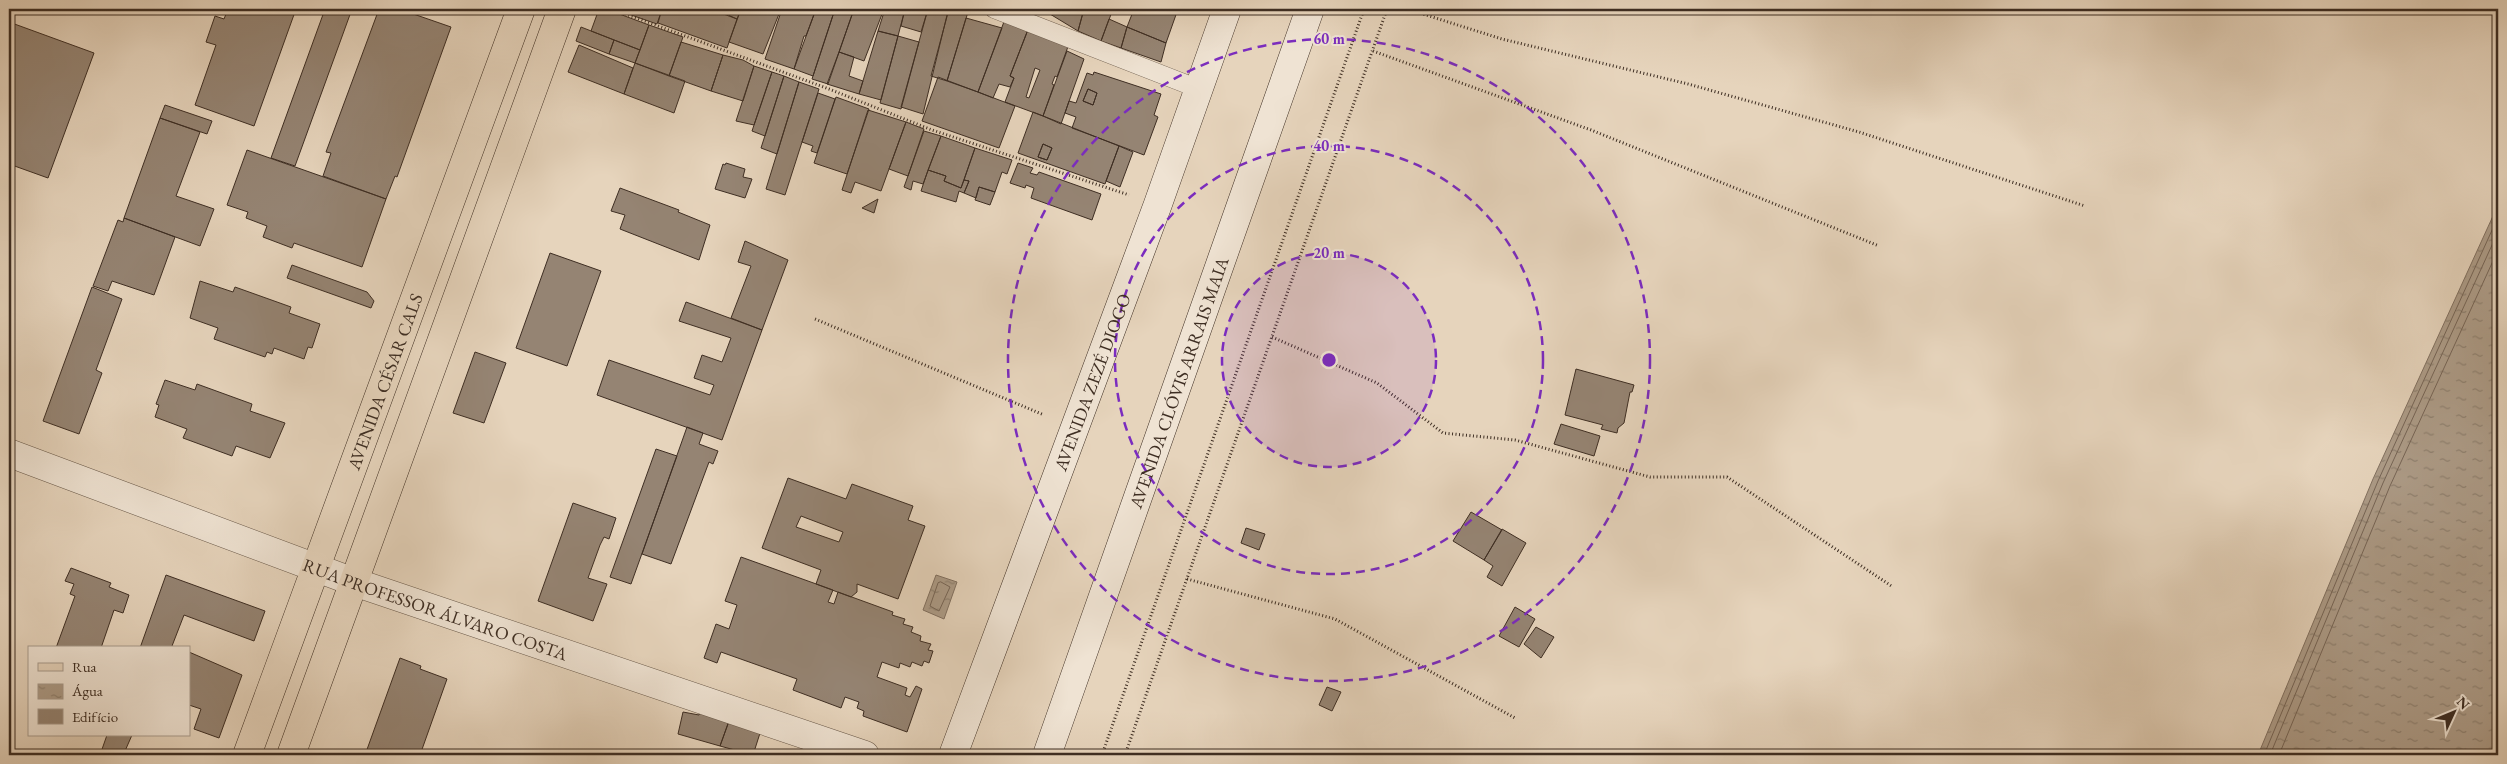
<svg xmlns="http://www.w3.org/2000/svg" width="2507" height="764" font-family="'EB Garamond',serif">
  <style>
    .water { fill: url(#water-ripples); stroke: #817060 }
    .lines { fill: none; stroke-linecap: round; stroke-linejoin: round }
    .shore { stroke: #766556; stroke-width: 1 }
    .building { fill: #958473; stroke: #3e2e23; fill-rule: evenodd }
    .lane-casing { stroke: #685849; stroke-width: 19 }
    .street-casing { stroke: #685849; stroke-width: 29 }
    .secondary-casing { stroke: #3e2e23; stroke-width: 29 }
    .primary-casing { stroke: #3e2e23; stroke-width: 29 }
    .path { stroke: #3e2e23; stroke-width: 3; stroke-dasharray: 1 2.5; stroke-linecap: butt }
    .lane { stroke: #efe3d3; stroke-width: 18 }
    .street { stroke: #efe3d3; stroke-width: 28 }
    .secondary { stroke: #efe3d3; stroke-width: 28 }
    .primary { stroke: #e6d4bc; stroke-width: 28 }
    .ring { fill: none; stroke: #7b2cbf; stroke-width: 2.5; stroke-dasharray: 9 6 }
    .labels { text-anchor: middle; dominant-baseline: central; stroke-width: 4; stroke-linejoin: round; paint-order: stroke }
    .street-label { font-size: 18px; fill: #3e2e23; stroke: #efe3d3 }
    .centre { fill: #7b2cbf; stroke: #efe3d3; stroke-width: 2.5 }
    .ring-label { font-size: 15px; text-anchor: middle; font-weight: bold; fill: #7b2cbf; stroke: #efe3d3; stroke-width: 4; stroke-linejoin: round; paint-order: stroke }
  </style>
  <defs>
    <pattern id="water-ripples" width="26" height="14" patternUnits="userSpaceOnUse" patternTransform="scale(1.25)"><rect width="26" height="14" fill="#ad9c88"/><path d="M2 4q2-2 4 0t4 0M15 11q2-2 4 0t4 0" fill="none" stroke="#8e806f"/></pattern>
  </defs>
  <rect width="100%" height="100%" fill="#e6d4bc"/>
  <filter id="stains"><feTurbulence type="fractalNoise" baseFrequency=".004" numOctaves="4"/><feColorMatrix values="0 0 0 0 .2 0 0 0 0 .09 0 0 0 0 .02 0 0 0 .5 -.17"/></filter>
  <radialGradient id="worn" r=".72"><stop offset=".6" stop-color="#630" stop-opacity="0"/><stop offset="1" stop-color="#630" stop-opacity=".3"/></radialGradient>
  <path class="water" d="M2498,205V755H2258L2373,479Z
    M936,575L957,582L944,619L923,610Z"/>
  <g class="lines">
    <path class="shore" d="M941,582L950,587L939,611L930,606L938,583Z
      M2264,755L2378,481L2498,217
      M2270,755L2383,483L2498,232
      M2279,755L2390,486L2498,250"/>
  </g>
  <path class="building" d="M228,9H296L254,126L195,105L216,45L206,42L215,16L224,19Z
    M325,9H352L295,166L271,158Z
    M379,9H399L451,27L397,177L395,176L386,199L323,176L331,153L326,152Z
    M599,9H606L649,25L640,50L591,31Z
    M614,9H662L657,24Z
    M662,9H710L737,19L727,48L658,23Z
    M715,9H741L737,19Z
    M741,9H781L763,54L729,42Z
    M782,9H796V11L803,13L804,9H816L806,36H804L794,69L765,59Z
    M816,9H835L813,76L794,69Z
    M835,9H854L828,84L812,79Z
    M854,9H884L864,61L839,52Z
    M885,9H905L898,36L878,31Z
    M905,9H928L921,32L901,26Z
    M928,9L948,11L923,114L901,107Z
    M949,9L968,12L947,81L931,76Z
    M1046,9H1084L1078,31L1045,11Z
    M1084,9H1113L1101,41L1078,31Z
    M1134,9H1178L1166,43L1127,27Z
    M966,18L1002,28L978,92L947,81Z
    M1005,19L1029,27L1010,76L1014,78L1010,87L999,84L993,98L978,92Z
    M1109,19L1127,27L1121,48L1101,41Z
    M9,22L94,53L48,178L9,164Z
    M649,25L683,37L669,76L635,63Z
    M581,27L614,40L609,54L576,41Z
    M1029,27L1070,41L1057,77L1055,76L1052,84L1054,85L1043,116L1005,102L1014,78L1010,76ZM1035,68L1040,70L1029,98L1026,97Z
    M1127,27L1166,43L1161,62L1121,48Z
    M878,31L898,36L881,100L859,94Z
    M898,36L919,42L901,109L880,103Z
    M614,40L640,50L635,63L609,54Z
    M681,42L723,55L711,91L669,76Z
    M579,45L633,68L624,94L568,72Z
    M1067,51L1084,59L1061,124L1043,116Z
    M839,52L854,57L849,76L863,81L859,94L827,84Z
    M723,55L743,60L754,66L743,101L711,91Z
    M635,63L685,81L674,113L624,94Z
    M754,66L772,72L754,125L736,121Z
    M772,72L784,76L765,136L752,131Z
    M1094,72L1161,94L1154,115L1158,117L1144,155L1072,128L1076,117L1065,113L1069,101L1076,103L1087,73L1093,75ZM1088,89L1097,93L1093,105L1083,101Z
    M784,76L799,82L777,154L761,148Z
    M938,77L1015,106L999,148L922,121Z
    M799,82L819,89L785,195L766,189Z
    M1088,89L1097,93L1093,105L1083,101Z
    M818,93L835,99L817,153L811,151L813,146L802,142Z
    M836,97L869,109L847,174L814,163Z
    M165,105L212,121L207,134L160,118Z
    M868,110L906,122L881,191L855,182L851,193L842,190Z
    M1033,112L1119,146L1105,184L1018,153ZM1043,144L1052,148L1047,160L1038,157Z
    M160,118L200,132L176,196L214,209L200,246L124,218Z
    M906,122L924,129L908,176L889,169Z
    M924,131L941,136L923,184L913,181L911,190L904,187Z
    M941,136L975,148L961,188L944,181L946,176L928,170Z
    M1043,144L1052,148L1047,160L1038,157Z
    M1119,146L1133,152L1120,187L1106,181Z
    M975,148L1012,160L1007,174L1002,172L995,192L979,187L976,198L964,193L969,181L964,180Z
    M247,150L386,199L362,267L294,243L292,248L263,237L267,226L246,218L248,212L227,205Z
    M726,163L745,169L743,177L752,179L745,198L715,189L723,164L725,165Z
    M1018,163L1033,168L1030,173L1037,175L1039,172L1101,194L1092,220L1031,198L1034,188L1026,185L1025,188L1010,183Z
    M928,170L946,176L944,181L961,188L964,180L969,181L964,193L959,191L956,202L921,191Z
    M979,187L995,192L990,205L975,200Z
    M620,188L679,210L678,212L710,225L699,260L620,229L625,215L611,211Z
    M878,199L874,213L862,208Z
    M124,218L175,237L154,295L112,281L108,291L93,286L118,220L123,222Z
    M745,241L788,260L762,330L731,318L751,266L738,262Z
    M550,253L601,271L567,366L516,348Z
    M292,265L367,292L374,301L371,308L287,278Z
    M200,281L233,292L235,287L291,307L289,313L320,324L312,348L308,347L304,359L274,348L272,354L267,352L265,357L214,339L218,328L190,318Z
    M92,287L122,299L96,370L102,373L79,434L43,421Z
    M686,302L762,330L722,440L597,395L609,360L710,395L714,385L694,378L702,355L722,362L731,338L679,321Z
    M475,352L506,363L484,423L453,413Z
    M1576,369L1634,385L1632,392H1630L1624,423L1618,428L1617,433L1601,429L1603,425L1565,415Z
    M165,380L195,390L197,384L252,404L250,411L285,423L270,458L236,446L232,456L183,438L187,429L155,417L159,405L156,404Z
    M1561,424L1600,436L1594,456L1554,444Z
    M687,427L703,433L699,444L718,451L713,464L709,462L671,564L642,554Z
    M656,449L677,456L631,584L610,577Z
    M788,478L846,499L852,484L913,506L908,520L925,526L898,599L857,584V592L851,597L816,584L821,570L762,548ZM801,516L843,532L839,542L796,527Z
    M573,503L616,518L609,539L604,537L600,545L588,578L607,584L593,621L538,601Z
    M1471,512L1502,530L1484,560L1453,541Z
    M1246,528L1265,534L1259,550L1241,543Z
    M1502,529L1526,543L1502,586L1487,577L1493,566L1484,560Z
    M741,557L833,590L828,602L834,604L838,592L893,612L892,615L905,619L903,624L913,627L911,632L921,636L920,641L931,644L928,650L933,651L929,663L924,661L922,666L912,662L910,667L900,663L899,668L882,662L877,677L907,688L905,695L910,697L916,686L922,689L907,732L863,716L864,711L857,708L859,702L845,697L841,708L793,690L797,679L721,652L717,663L704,658L716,624L729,629L737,605L725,601Z
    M71,568L111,583L109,587L129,595L123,613L114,610L101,648H56L75,596L70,594L74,584L65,581Z
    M166,575L265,611L254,641L184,615L172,646L178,648H140Z
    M1515,607L1535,619L1519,647L1499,636Z
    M1536,627L1554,637L1541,658L1524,644Z
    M189,652L242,675L219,738L194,729L201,709L189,705Z
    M400,658L421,666L420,669L447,679L420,755H365Z
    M1327,687L1341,692L1332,711L1319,705Z
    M683,712L699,715L700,712L729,721L720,746L678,734Z
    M729,721L761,730L753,755L720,746Z
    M107,735H132L125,751L135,755H100Z"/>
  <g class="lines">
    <g class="lane-casing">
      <path id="lane" d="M994,9L1199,89"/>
    </g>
    <g class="street-casing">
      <g id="street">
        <path id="s1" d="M9,453L354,582L865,755"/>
      </g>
    </g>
    <g class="secondary-casing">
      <g id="secondary">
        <path id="s2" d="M953,755L1158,204L1227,9"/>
        <path id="s3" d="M1047,755L1310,9"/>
      </g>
    </g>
    <g class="primary-casing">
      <g id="primary">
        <path id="s4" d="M247,755L521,9"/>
        <path d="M291,755L562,9"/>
      </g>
    </g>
    <path class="path" d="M612,9L829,89L932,130L1129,195
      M1407,9L1502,39L1688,84L1859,132L2085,206
      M1373,51L1591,130L1879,246
      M815,319L1044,415
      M1272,337L1377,383L1443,433L1515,440L1650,477H1727L1893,587
      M1187,579L1335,619L1515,718
      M1102,755L1364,9
      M1125,755L1387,9"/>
    <use href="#lane" class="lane"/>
    <use href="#street" class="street"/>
    <use href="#secondary" class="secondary"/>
    <use href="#primary" class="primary"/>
  </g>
  <circle cx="1329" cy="360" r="107" fill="#7b2cbf" fill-opacity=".12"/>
  <g class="ring">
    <circle cx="1329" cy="360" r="107"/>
    <circle cx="1329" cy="360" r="214"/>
    <circle cx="1329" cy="360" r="321"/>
  </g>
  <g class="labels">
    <g class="street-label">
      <text stroke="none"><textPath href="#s4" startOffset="398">AVENIDA CÉSAR CALS</textPath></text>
      <text stroke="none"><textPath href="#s2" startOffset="398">AVENIDA ZEZÉ DIOGO</textPath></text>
      <text stroke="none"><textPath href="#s3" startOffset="395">AVENIDA CLÓVIS ARRAIS MAIA</textPath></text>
      <text stroke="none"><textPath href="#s1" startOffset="454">RUA PROFESSOR ÁLVARO COSTA</textPath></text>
    </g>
  </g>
  <circle cx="1329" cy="360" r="8" class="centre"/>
  <g class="ring-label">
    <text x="1329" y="44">60 m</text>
    <text x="1329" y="151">40 m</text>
    <text x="1329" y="258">20 m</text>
  </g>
  <rect width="2507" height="764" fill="none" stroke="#e6d4bc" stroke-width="30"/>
  <rect x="10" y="10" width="2487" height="744" fill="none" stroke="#3e2e23" stroke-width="2.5"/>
  <rect x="15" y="15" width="2477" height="734" fill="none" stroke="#3e2e23"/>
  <rect x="28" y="646" width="162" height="90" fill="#efe3d3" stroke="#a89b8d"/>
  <rect x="38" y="663" width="25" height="8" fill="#e6d4bc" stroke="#a89b8d"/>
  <text x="72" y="672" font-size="15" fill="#3e2e23">Rua</text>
  <rect x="38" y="684" width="25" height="15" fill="url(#water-ripples)" stroke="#a89b8d"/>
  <text x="72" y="696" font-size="15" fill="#3e2e23">Água</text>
  <rect x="38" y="709" width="25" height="15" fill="#958473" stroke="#a89b8d"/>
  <text x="72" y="722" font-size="15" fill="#3e2e23">Edifício</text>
  <g transform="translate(2454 712) rotate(46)" stroke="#efe3d3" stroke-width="4" paint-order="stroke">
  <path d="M0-4L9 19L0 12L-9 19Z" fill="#3e2e23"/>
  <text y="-8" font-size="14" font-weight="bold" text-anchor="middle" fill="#3e2e23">N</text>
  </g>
  <rect width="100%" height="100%" filter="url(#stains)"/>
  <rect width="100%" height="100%" fill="url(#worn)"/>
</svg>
